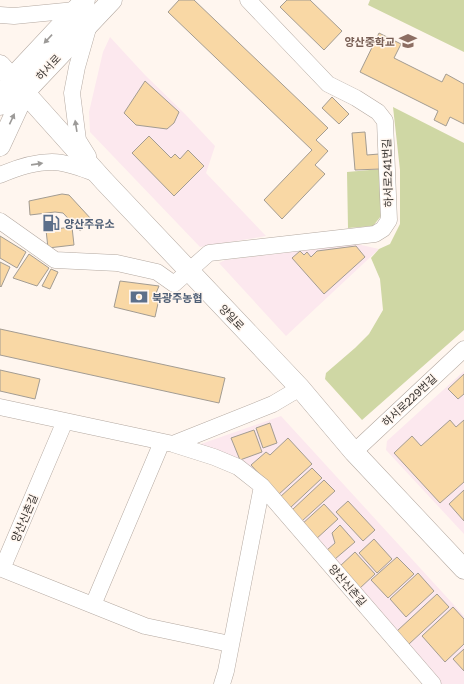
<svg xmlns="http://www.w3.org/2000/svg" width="464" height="684" font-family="'Golos Text','Noto Sans KR',sans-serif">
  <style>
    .commercial { fill: #fce8ee }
    .green { fill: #cfd7a4 }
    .building { fill: #f9d8a5; stroke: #a39c92 }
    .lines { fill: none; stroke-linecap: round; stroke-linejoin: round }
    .minor-casing { stroke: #b4a9a1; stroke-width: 17 }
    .major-casing { stroke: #b4a9a1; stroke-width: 21 }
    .minor { stroke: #fff; stroke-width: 16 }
    .major { stroke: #fff; stroke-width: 20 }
    .oneway { fill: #9c9a98 }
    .labels { text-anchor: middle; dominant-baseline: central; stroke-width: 3; stroke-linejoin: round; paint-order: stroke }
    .education-label { font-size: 11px; font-weight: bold; fill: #785e54; stroke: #fff6ef; text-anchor: end }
    .street-label { font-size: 11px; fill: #393532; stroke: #fff6ef }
    .service-label { font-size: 11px; font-weight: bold; fill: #4e5e75; stroke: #fff6ef; text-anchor: start }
  </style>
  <rect width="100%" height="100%" fill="#fff6ef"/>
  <path class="commercial" d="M110,37L145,75L185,114L215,146L206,173L266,236L200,247L90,132L89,112L103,52Z
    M357,244L379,249L286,336L219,263L225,260Z
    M464,371V534L386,450L387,441Z
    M281,416L464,616V684H440L248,467L198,445Z"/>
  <path class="green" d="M370,0H464V52L368,5Z
    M393,107L464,143V330L362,420L325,379L326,373L355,348L369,334L383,310L380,279L371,258L379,249L390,244L400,224V170Z
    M381,169V216L373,226L348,228L347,172Z"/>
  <path class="building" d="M179,0H194L328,128L316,140L328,151L315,165L325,174L282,219L264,200L312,150L168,12Z
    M287,0H310L342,31L324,50L280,7Z
    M379,33L401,44L394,58L442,82L446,74L464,84V124L450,117L446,126L434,120L438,111L360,72Z
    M145,81L179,112L174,123L167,129L136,125L124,113Z
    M332,97L349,114L339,124L322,108Z
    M365,132L367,155L379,154L380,169L355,170L352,133Z
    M149,136L171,158L175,154L180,159L188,150L204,166L174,196L132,153Z
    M62,194L69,195L92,220L80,231L63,213L55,212L30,215L29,201Z
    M72,227L74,245L48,248L46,230Z
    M0,236L26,252L17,268L0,258Z
    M356,246L365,257L324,294L292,258L300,251L304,255L307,252L311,257L317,251Z
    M29,254L49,268L37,286L13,278Z
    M0,262L10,267L1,287L0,286Z
    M51,269L58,272L50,289L42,286Z
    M120,281L159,286L154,298L159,299L155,317L114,307Z
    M0,329L225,378L219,403L0,355Z
    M0,370L40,379L35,399L0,391Z
    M464,374V394L458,399L448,389Z
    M450,420L456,427L464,420V482L440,503L394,453L412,436L421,446Z
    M270,423L277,443L263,448L256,428Z
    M254,430L262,452L240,460L231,438Z
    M288,438L312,464L278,495L251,465L266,452L270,455Z
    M312,468L322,478L290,508L280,497Z
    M324,480L335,491L302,521L292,510Z
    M464,490V521L449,504Z
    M348,501L375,530L363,541L336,512Z
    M324,504L338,519L315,540L301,525Z
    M340,525L355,542L335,559L327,550L335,543L332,533Z
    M374,539L392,559L377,573L359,553Z
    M355,552L375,574L359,589L339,567Z
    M397,557L414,574L388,598L371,580Z
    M418,573L434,591L406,617L390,599Z
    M437,594L449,607L409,644L397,631Z
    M453,607L464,619V644L445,662L422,636Z
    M464,649V671L453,659Z"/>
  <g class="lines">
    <g class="minor-casing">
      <path id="minor" d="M0,15L14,16L75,10
        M88,156L78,140L72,93L77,67L89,25
        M0,175C16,168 34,162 52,162C67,162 83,169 97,174
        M0,221L55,260L117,263L157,272L174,284L209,253L375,234L383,229L389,220L385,121L378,112L356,98L328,84L248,0
        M0,407L173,444L214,457L238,467L262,486L433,684
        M65,421L2,569L145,626L230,644
        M173,444L273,404L300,388
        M354,452L464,349
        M93,605L162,442
        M222,684L226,671L262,486"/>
    </g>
    <g class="major-casing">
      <path id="major" d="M0,65L104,181L300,388L354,452L464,569
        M0,105L12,78L85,0
        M0,146L25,92L112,0"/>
    </g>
    <use href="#minor" class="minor"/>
    <use href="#major" class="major"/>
  </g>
  <defs><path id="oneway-solid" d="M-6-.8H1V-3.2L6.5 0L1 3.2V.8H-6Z"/></defs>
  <g class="oneway">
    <use href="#oneway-solid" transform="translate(48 39) rotate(133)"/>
    <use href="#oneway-solid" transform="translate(12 119) rotate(-65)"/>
    <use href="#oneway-solid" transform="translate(76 126) rotate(-99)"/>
    <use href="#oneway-solid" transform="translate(37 164) rotate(-8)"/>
  </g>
  <defs>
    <g id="school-bare" transform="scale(1.38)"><path d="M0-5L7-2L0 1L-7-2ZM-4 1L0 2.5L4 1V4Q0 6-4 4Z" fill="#8d6e63" stroke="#fff6ef" stroke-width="2.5" paint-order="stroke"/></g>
    <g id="fuel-bare" transform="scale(1.38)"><path d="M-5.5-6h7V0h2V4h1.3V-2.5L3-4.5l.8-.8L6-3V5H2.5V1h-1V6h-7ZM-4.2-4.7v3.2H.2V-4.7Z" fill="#5c6f8a" stroke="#fff6ef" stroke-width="2.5" paint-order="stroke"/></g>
    <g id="bank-bare" transform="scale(1.38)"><path d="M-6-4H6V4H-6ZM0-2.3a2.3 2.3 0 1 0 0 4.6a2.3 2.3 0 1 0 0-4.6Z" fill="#5c6f8a" stroke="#fff6ef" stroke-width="2.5" paint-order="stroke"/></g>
  </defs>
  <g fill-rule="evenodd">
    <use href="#school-bare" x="408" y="41"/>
    <use href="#fuel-bare" x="51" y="223"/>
    <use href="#bank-bare" x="139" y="297"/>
  </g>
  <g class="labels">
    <g class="education-label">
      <text x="395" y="41">양산중학교</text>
    </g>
    <g class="street-label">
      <text transform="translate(48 67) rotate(-47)">하서로</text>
      <text transform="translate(387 173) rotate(-92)">하서로241번길</text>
      <text transform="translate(232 317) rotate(46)">양일로</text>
      <text transform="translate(409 400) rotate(-43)">하서로229번길</text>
      <text transform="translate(24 518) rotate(-67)">양산신촌길</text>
      <text transform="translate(348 585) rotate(49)">양산신촌길</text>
    </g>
    <g class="service-label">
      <text x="64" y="223">양산주유소</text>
      <text x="152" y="297">북광주농협</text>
    </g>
  </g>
</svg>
